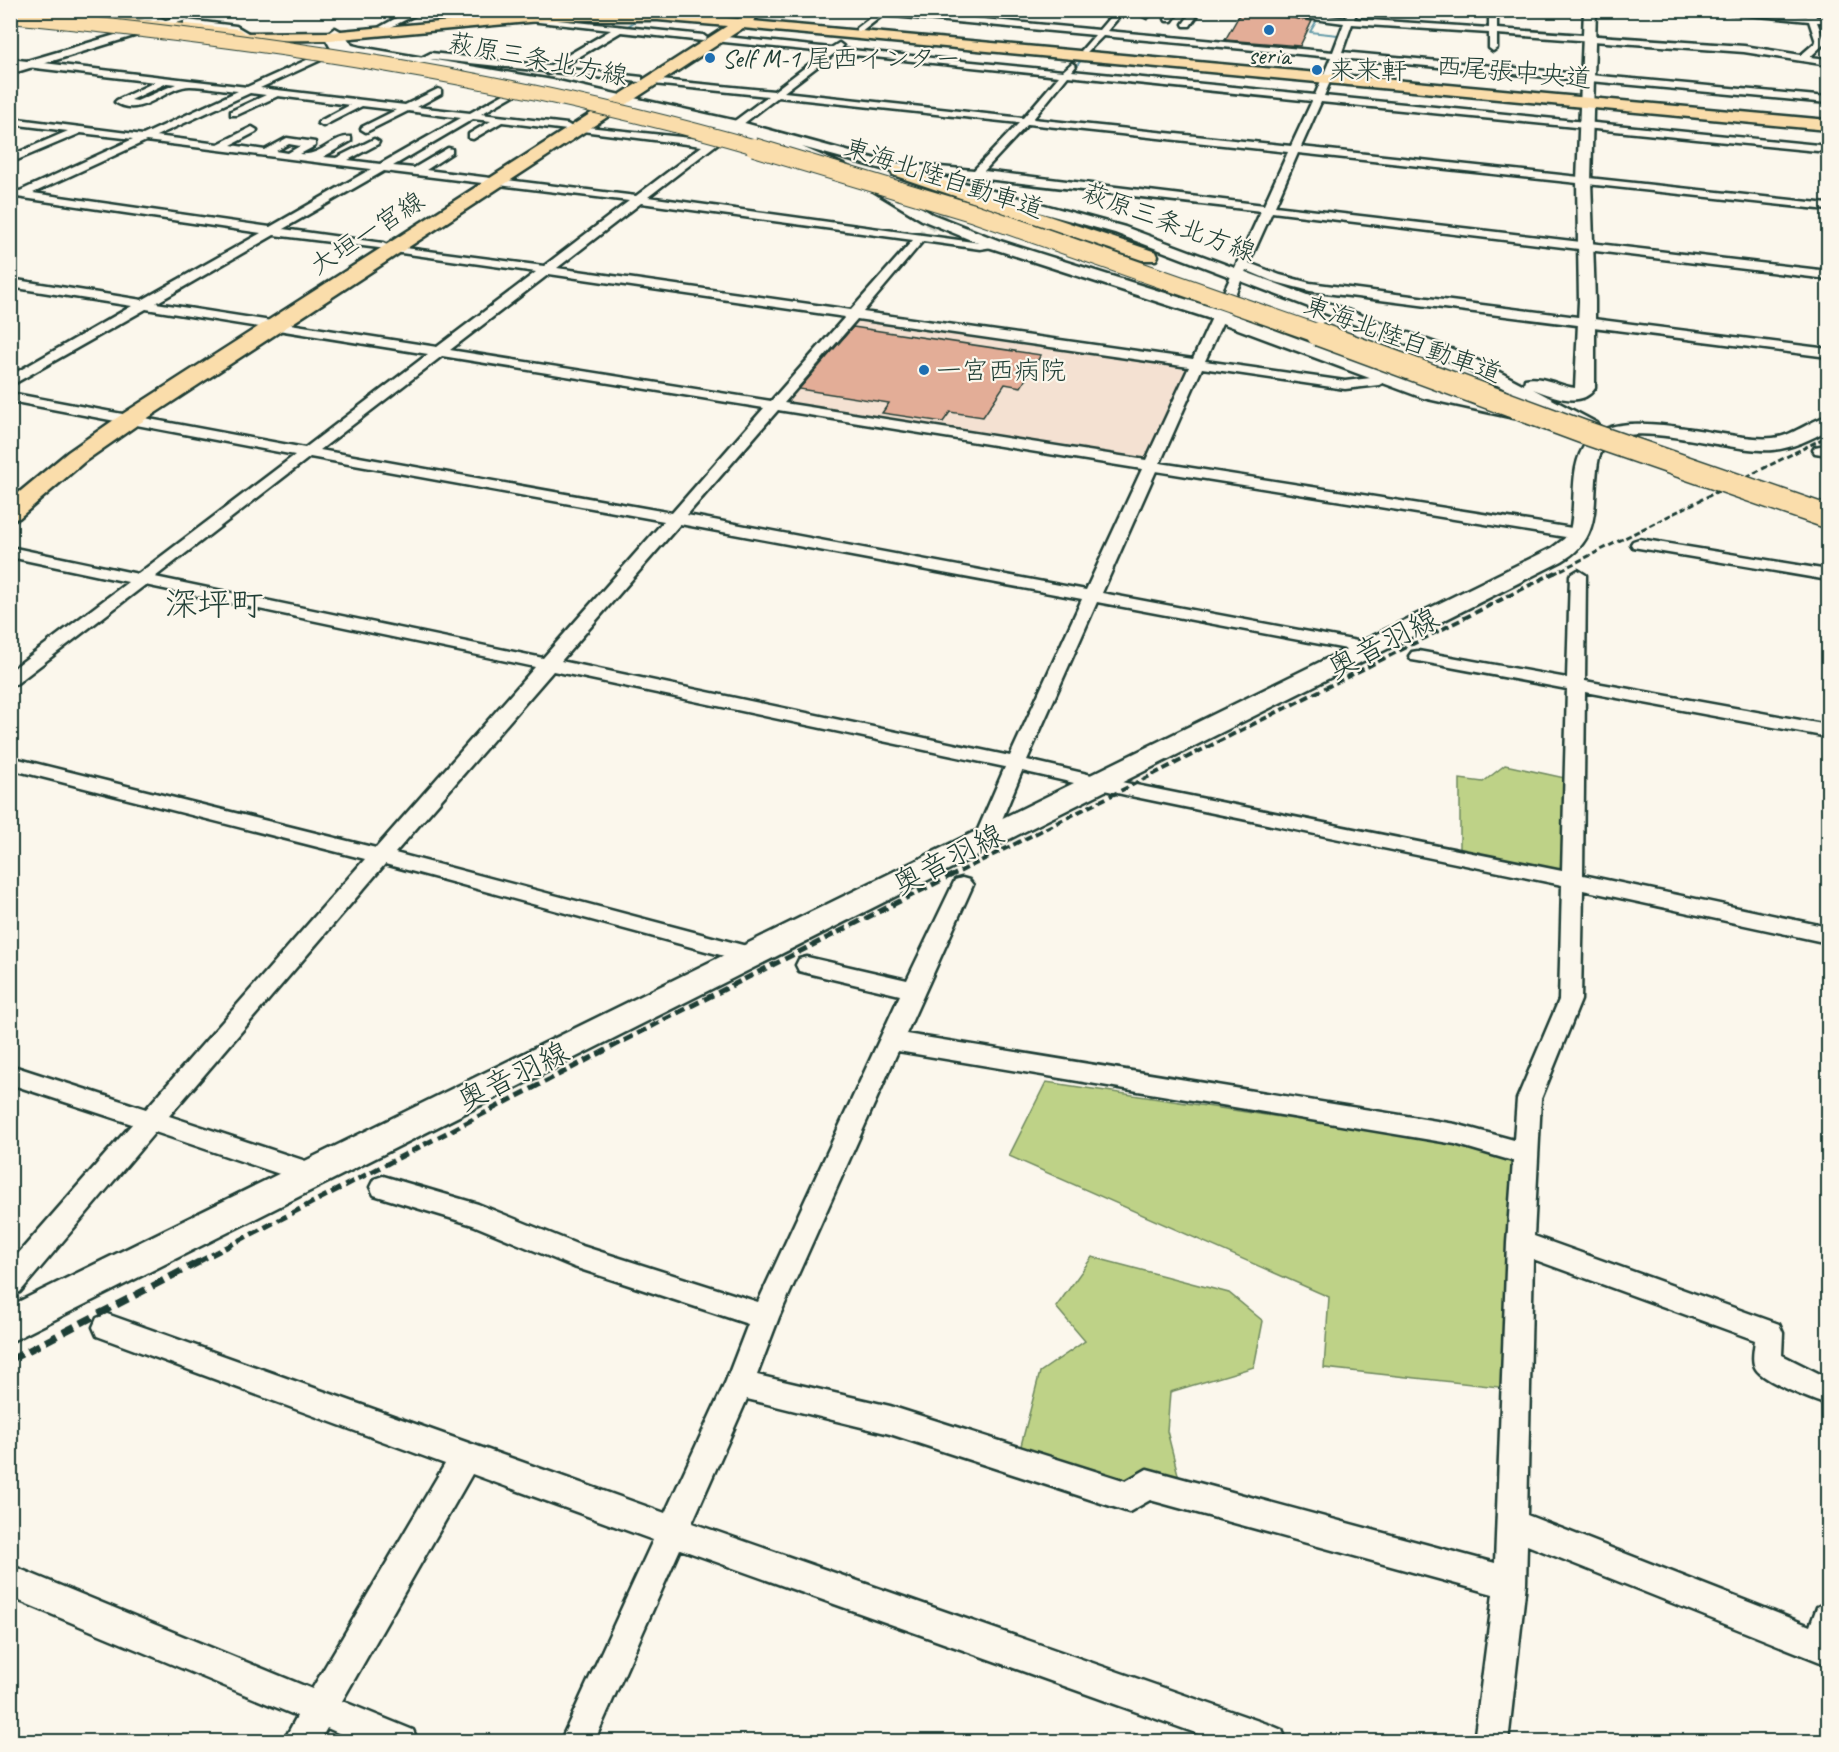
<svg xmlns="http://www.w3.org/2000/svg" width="1839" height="1752" font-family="Caveat,'Klee One',sans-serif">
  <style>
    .built { fill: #f4e1d2 }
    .green { fill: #bed287; stroke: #6e885e; stroke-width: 1.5 }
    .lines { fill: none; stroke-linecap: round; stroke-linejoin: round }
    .stream { stroke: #669ca9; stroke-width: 2 }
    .building { fill: #e3ad97; stroke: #1f3d34; stroke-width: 1.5 }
    .street-tunnel { stroke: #cfd2c7; stroke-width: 11; stroke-dasharray: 11 6; stroke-linecap: butt }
    .street-casing { stroke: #1f3d34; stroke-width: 5 }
    .secondary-casing { stroke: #1f3d34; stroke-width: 5 }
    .primary-casing { stroke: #1f3d34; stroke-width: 5 }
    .highway-casing { stroke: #1f3d34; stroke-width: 5 }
    .street { fill: #fbf7ec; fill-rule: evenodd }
    .secondary { fill: #fbf7ec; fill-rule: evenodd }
    .primary { fill: #faddab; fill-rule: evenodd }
    .highway { fill: #faddab; fill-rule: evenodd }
    .rail-far3 { stroke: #1f3d34; stroke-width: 3; stroke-dasharray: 6 3; stroke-linecap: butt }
    .rail-far2 { stroke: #1f3d34; stroke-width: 4; stroke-dasharray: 8 4; stroke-linecap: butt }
    .rail-far1 { stroke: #1f3d34; stroke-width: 5; stroke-dasharray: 10 5; stroke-linecap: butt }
    .rail { stroke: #1f3d34; stroke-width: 7; stroke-dasharray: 13 7; stroke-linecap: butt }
    .highway-bridge-far2-casing { stroke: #1f3d34; stroke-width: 16; stroke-linecap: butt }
    .highway-bridge-far1-casing { stroke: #1f3d34; stroke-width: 20; stroke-linecap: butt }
    .highway-bridge-casing { stroke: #1f3d34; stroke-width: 26; stroke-linecap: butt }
    .highway-bridge-far2 { stroke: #faddab; stroke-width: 14 }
    .highway-bridge-far1 { stroke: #faddab; stroke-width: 18 }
    .highway-bridge { stroke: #faddab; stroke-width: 23 }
    .poi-dot { fill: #1f6fb2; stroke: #fbf7ec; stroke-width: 2 }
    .labels { text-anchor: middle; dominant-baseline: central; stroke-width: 4.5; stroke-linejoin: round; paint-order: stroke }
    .far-poi-label { font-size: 26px; fill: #1f3d34; stroke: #fbf7ec; text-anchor: start }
    .far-street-label { font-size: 26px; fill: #1f3d34; stroke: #fbf7ec }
    .street-label { font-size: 30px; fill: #1f3d34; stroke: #fbf7ec }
    .quarter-label { font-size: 33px; fill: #1f3d34; stroke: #fbf7ec }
  </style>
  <rect width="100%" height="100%" fill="#fbf7ec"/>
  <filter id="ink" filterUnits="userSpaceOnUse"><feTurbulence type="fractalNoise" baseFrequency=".0167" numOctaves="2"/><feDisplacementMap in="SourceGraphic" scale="12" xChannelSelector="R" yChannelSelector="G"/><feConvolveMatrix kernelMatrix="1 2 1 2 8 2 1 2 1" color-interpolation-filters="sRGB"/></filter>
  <g filter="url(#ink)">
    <path class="built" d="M859,319L1189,366L1147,462L782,404Z"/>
    <path class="green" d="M1505,765L1574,780L1572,879L1460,856V779L1483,782Z
      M1046,1082L1526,1154L1517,1389L1324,1368L1329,1297L1009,1156Z
      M1092,1257L1229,1293L1263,1321L1254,1367L1170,1392L1167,1431L1183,1494L1017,1461L1040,1372L1085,1341L1056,1307Z"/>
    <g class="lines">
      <path class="stream" d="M1316,10L1317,17
        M1317,20L1310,32L1338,35
        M1114,23L1125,10
        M624,28L638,20
        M1092,49L1103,35
        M1071,73L1083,58"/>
    </g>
    <path class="building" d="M1240,14L1292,18L1312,21L1300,46L1225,40Z
      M853,327L1041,355L1021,387L1005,384L983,417L950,412L943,422L882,413L889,403L799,389Z"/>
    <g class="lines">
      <path class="street-tunnel" d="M918,241L979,170"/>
      <g class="street-casing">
        <path id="street" d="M64,10H96L161,18L165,20L161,22Z
          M411,10H451L488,15L492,17L488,19L421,12L387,29L380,27Z
          M848,10H889L1099,30L1116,10H1125L1107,31L1333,52L1344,23L1246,10H1277L1346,18L1349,10H1357L1354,19L1489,28V10H1497V29L1744,46L1801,55L1816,42L1809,21L1696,10H1738L1807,16L1805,10H1813L1816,17L1828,18V22H1817L1825,43L1810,57L1828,59V65L1744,52L1497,34V48L1493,51L1489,48V33L1352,24L1342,52L1828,97V103L1340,58L1324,96L1828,146V152L1321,102L1301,147L1828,204V210L1298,153L1275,206L1828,271V279L1272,212L1249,263L1280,275L1310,283L1828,349V357L1310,291L1272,281L1246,270L1205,361L1345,381L1371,378L1432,346H1442L1444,349L1379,385L1345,389L1202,368L1160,463L1578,529L1586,534L1578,539L1156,471L1102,593L1373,644L1379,645L1382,649L1379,653L1373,654L1097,602L1027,760L1126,783L1562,871L1567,689L1418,661L1412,660L1409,656L1412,652L1418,651L1567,678L1570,575L1578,570L1586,575L1585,681L1828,725V737L1585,692L1583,875L1828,927V943L1583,890L1581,1000L1541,1099L1534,1236L1779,1324L1783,1333L1782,1355L1828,1378V1405C1814,1401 1763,1381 1756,1369C1751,1361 1754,1350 1755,1340L1533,1259L1527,1515L1810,1626L1817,1607L1828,1602V1665L1527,1545L1526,1583L1508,1742H1474L1493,1594L1150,1500L1129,1512L890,1434L747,1399L692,1523L1270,1725L1282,1730L1287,1742H1221L680,1549L594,1742H560L653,1540L472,1474L342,1701L413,1730L418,1742H359L327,1728L319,1742H283L297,1716L10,1597V1565L312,1689L445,1464L97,1336L93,1327L97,1318L107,1314L665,1513L726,1381L748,1324L574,1267L473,1225L374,1195L370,1187L374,1179L383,1176L478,1204L579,1245L758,1302L900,995L807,973L799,971L796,965L799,959L807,957L907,980L955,880L962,878L969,880L973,885L906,1034L1455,1124L1514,1140L1517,1099L1559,1000L1562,885L1126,795L1022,771L993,841L990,846L983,848L976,846L973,841L1005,767L553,671L395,853L754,948L762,950L765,956L762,962L754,964L385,864L169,1116L324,1167L328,1175L324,1183L315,1186L155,1132L20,1292L10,1295V1263L132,1124L10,1084V1065L146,1109L365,859L10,769V757L376,848L535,667L145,585L16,684L10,685V671L128,582L10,557V547L138,574L295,455L10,401V393L305,448L428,354L146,309L10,386V376L132,306L10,287V279L142,300L261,233L10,196V190L20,191L133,139L81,133L10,163V156L68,131L10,124V118L143,135L238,91C222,90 206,86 190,86C166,86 141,120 115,102L117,100L155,82L10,65V59L247,87L320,54L324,57L323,59L260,88L405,105L438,89L441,90V94L417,107L470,113L511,90L514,91V95L481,114L567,124L572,127L567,130L502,122L473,139L469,138V134L491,121L473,119L393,166L414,168L448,148L452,149V153L426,170L636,196L702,146L582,131L578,130V126L709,140L768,96L653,84L650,83V79L774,91L825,52L714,41L713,39L717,36L831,48L839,43L843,46L841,49L1063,71L1072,63L1076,66L1072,71L1315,95L1331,57L1103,36L1085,54L1081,51L1095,35L883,15L860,33L856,30L857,28L874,15ZM835,53L1059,76L1023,118L784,92ZM1068,76L1312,101L1291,146L1033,119ZM167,83L176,84L137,101L131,100ZM250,93L266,95L231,111V115H237L278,96L350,105L320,121L318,123L323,126L362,106L396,110L362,127L361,129L366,132L408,111L461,118L380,164L348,160L378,144L379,142L374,139L336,158L323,157L351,141V137C333,135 322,157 300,154L315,146V142L287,138L265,150L231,145L256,132L257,130L252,127L218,144L156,136ZM778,97L1019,123L974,170L871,161L870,163L875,166L1261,211L1193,359L863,312L923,241L980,249L998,246L1000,244L994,241L980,243L648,197ZM1028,124L1288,152L1264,205L984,171ZM146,141L371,169L270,227L33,193ZM289,144L300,146L288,153L276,151ZM384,171L629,201L544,266L390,246L388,248L394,252L536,272L437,347L156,303L274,235L387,249V245L383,243L283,229ZM641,203L913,240L851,310L557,268ZM549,274L845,317L771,401L450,350ZM857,319L1189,367L1146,460L784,403ZM442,356L764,408L672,513L320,450ZM778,410L1142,469L1086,590L687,515ZM310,457L664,521L543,658L155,577ZM680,524L1082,599L1010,756L561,661ZM898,1051L1455,1144L1513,1161L1507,1243L1495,1563L1147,1469L1126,1481L890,1406L757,1375L779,1317Z
          M1147,10H1156L1147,18L1143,16Z
          M1171,10H1180L1172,21H1166L1165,19Z
          M1193,10H1201L1190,26H1184L1183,24Z
          M518,16L703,35L707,38L703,41L621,32L560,68L642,77V81L639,82L553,72L548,74L544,71L432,59L421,63L417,60L431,53L549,66L611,30L521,20H518Z
          M187,20L236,26L248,33L244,36L234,31L184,25V21Z
          M1820,446L1828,447V455L1815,453L1813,450L1815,447Z
          M1639,539L1828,570V580L1633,547L1631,544L1633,541Z"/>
      </g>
      <g class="secondary-casing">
        <path id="secondary" d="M200,10H219L10,74V66Z
          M1584,10H1596L1591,181L1595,301V388C1581,409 1553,396 1533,389L1597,423L1600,427L1597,431L1590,433L1453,362L1115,233L802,147L869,176L932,214L1000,241L1226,312L1435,389L1521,408L1524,412L1521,416L1514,418L1423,398L1214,320L988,247L922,220L859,182L776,146L620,107L466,76L460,71L337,53L333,52L324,36L335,28L344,33L352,45L360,47L558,81L737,121L1125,227L1465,354L1524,385L1525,379C1541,375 1560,386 1575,388L1579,301L1577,181Z
          M1828,416V430C1811,439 1793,448 1773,450C1733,453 1642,422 1613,440C1606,444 1602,450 1599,457C1590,498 1606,536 1562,561L10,1342V1306L1552,548L1564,539L1570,531C1577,502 1568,466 1587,442C1619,401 1726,443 1773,438C1793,436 1809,421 1828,416Z"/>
      </g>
      <g class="primary-casing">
        <path id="primary" d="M37,10L239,29L245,33L330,32L551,12H658L738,19L749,14L756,18L753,21L1828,120V130L743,28L137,425L84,462L19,518L10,520V500L68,452L121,415L727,26L658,20H551L330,40L216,41L211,40L209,37L211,34L42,17L37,16L36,13Z"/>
      </g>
      <g class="highway-casing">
        <path id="highway" d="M899,166L1156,252L1158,256L1156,260H1142L893,175L891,171L893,167Z"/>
      </g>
      <use href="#street" class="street"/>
      <use href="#secondary" class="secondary"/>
      <use href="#primary" class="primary"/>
      <use href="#highway" class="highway"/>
      <path class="rail-far3" d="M1553,574L1828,436"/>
      <path class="rail-far2" d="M949,877L1556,572"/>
      <path class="rail-far1" d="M198,1262L689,1007L952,875"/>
      <path class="rail" d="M10,1360L201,1261"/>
      <g class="highway-bridge-far2-casing">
        <path id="highway-bridge-far2" d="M10,16C263,40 515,78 759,148"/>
      </g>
      <g class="highway-bridge-far1-casing">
        <path id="highway-bridge-far1" d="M754,147L974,213L1322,335"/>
      </g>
      <g class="highway-bridge-casing">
        <path id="highway-bridge" d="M1318,334L1583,432L1828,517"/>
      </g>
      <use href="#highway-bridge-far2" class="highway-bridge-far2"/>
      <use href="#highway-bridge-far1" class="highway-bridge-far1"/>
      <use href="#highway-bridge" class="highway-bridge"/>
    </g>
  </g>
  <g class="poi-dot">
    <circle cx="1269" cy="30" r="6"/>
    <circle cx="710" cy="58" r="6"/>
    <circle cx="1317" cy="70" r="6"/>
    <circle cx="924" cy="370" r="6"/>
  </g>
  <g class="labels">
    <g class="far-poi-label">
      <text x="1269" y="55" text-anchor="middle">seria</text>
      <text x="722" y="58">Self M-1 尾西インター</text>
      <text x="1329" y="70">来来軒</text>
      <text x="936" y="370">一宮西病院</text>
    </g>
    <g class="far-street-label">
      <text transform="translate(538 59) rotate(11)">萩原三条北方線</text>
      <text transform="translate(1514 72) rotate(5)">西尾張中央道</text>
      <text transform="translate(944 178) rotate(18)">東海北陸自動車道</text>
      <text transform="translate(1169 222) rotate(20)">萩原三条北方線</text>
      <text transform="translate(367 233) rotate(-33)">大垣一宮線</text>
      <text transform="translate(1403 339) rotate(20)">東海北陸自動車道</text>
    </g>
    <g class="street-label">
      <text transform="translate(1383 643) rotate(-27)">奥音羽線</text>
      <text transform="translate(948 859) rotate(-27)">奥音羽線</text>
      <text transform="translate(513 1076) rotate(-26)">奥音羽線</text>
    </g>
    <g class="quarter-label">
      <text x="214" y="604">深坪町</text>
    </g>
  </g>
  <rect width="1839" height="1752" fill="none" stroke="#fbf7ec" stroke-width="36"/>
  <rect x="18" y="18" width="1803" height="1716" fill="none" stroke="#1f3d34" stroke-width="2" filter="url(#ink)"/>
</svg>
